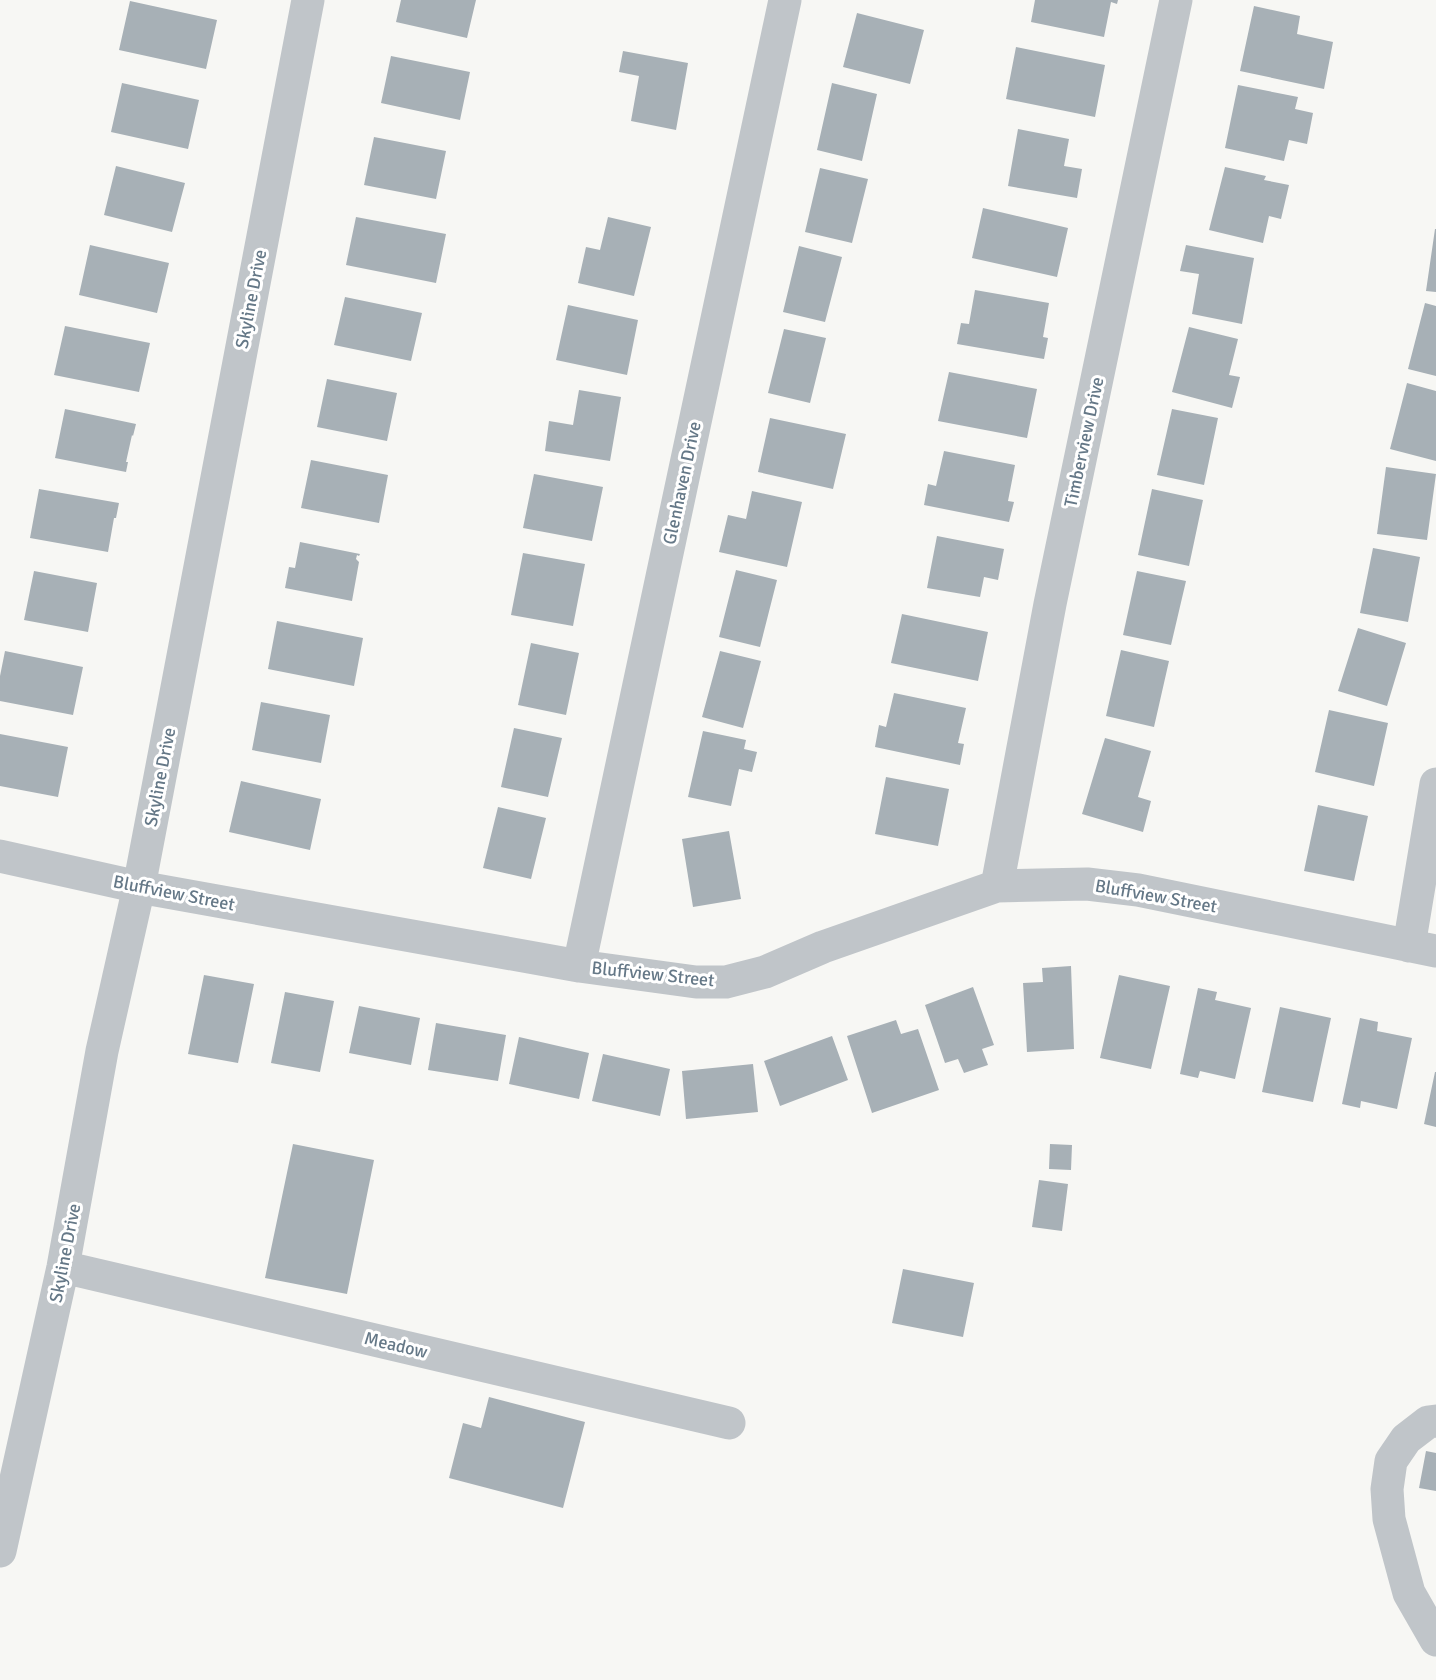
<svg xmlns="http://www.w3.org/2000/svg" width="1436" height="1680" font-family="Signika,sans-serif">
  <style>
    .building { fill: #a7b0b6 }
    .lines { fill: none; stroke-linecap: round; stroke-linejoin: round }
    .minor { stroke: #c0c5c9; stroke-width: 33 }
    .labels { text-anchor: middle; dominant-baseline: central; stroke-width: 6; stroke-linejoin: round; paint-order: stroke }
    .street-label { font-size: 18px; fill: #657887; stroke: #fff }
  </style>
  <rect width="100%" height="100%" fill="#f7f7f4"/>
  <path class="building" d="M401,0H476L467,38L396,22Z
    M1035,0H1118L1117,4L1111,2L1104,37L1031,22Z
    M130,1L217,20L206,69L119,50Z
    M1254,6L1300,16L1297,34L1333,42L1324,89L1240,71Z
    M857,13L924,30L910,84L843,67Z
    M1016,47L1105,65L1095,117L1006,99Z
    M623,51L688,63L676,130L631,121L639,76L619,72Z
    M391,56L470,72L460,120L381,103Z
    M122,83L199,100L188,149L111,132Z
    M832,83L877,94L862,161L817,150Z
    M1238,85L1298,97L1295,109L1313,113L1307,144L1289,140L1284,161L1225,148Z
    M1018,129L1069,139L1064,166L1082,169L1077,198L1008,186Z
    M374,137L446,151L436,199L364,185Z
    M116,166L185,183L172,232L104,215Z
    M1225,167L1266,176L1264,180L1289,185L1281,219L1269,216L1263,243L1209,230Z
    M820,168L868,179L852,243L805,232Z
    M983,208L1068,228L1057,277L972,258Z
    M356,217L446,234L436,283L346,265Z
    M608,217L651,227L634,296L578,283L586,247L600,250Z
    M1435,229H1436V292L1426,291Z
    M90,245L169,263L157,313L79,295Z
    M1186,245L1254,258L1242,324L1192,314L1199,274L1180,271Z
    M799,246L842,257L825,322L783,312Z
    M975,290L1049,303L1043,337L1048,338L1044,359L957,344L961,323L969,324Z
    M345,297L422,313L411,361L334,345Z
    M1425,303L1436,306V376L1408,369Z
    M568,305L638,320L627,375L556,360Z
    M65,326L150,343L139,392L54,375Z
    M1189,327L1238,339L1229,375L1240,377L1232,408L1172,392Z
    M784,329L826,338L810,403L768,393Z
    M949,372L1037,389L1027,438L938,421Z
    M327,379L397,393L387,441L317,427Z
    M1407,383L1436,391V461L1390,449Z
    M579,390L621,397L610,461L545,451L549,421L573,425Z
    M65,409L136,424L133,436L132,435L126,462H128L126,472L55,458Z
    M1172,409L1218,418L1204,485L1157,475Z
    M770,418L846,434L833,489L758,472Z
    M944,451L1015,465L1008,501L1014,502L1009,522L924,505L928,484L936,486Z
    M311,460L388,475L379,523L301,508Z
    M1386,467L1436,474L1427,540L1377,534Z
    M534,474L603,487L592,541L523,528Z
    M39,489L119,503L116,518H114L108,552L30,538Z
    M1152,489L1203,500L1189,566L1138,555Z
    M752,491L802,502L787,567L719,552L728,515L746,519Z
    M937,536L1004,549L998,580L984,577L980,597L927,588Z
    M300,542L360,554L359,556L357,555L356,559L359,562L352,601L285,588L289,567L295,568Z
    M1373,548L1420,557L1408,622L1360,613Z
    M523,553L585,564L573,626L511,615Z
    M736,570L777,580L760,647L719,637Z
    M34,571L97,583L88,632L24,620Z
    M1137,571L1186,581L1171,645L1123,635Z
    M902,614L988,632L978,681L891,663Z
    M277,621L363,638L354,686L268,669Z
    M1358,628L1406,643L1387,706L1338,691Z
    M531,643L579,653L566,715L518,705Z
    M1121,650L1169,661L1154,727L1106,716Z
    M5,651L83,667L73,715L0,701V676Z
    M720,651L761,661L743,728L702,717Z
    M894,693L966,708L958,743L964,744L960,765L875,747L879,725L886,727Z
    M261,702L330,715L321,763L252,750Z
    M1329,710L1388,723L1374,786L1315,772Z
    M514,728L562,738L548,797L501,787Z
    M703,731L746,740L744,749L757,752L752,772L739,769L731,806L688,797Z
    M0,734L68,747L58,797L0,786Z
    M1105,738L1151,751L1138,797L1151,801L1143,832L1082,814Z
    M886,777L949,789L938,846L875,834Z
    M241,781L321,799L310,850L229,832Z
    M1318,805L1368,816L1354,881L1304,871Z
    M498,807L546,818L531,879L483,868Z
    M729,831L741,899L693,907L682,839Z
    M1071,966L1074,1049L1027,1052L1023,983L1043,982L1042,968Z
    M204,975L254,984L238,1063L188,1054Z
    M1119,975L1170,986L1151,1069L1100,1058Z
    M973,987L994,1045L982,1049L988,1065L964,1073L958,1059L945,1063L925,1005Z
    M1198,988L1217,992L1215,1000L1251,1008L1235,1079L1200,1071L1198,1078L1180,1074Z
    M285,992L334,1001L320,1072L271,1063Z
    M359,1006L420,1018L411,1065L349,1053Z
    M1280,1007L1331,1018L1313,1102L1262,1092Z
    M1360,1018L1378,1022L1377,1031L1412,1038L1397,1109L1361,1101L1360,1108L1342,1104Z
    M896,1020L901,1034L918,1029L939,1090L872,1113L847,1036Z
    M436,1023L506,1035L498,1081L428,1070Z
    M832,1036L848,1080L780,1106L764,1061Z
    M519,1037L589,1053L579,1099L509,1084Z
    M603,1054L670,1069L660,1116L592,1101Z
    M753,1064L758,1112L686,1119L682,1071Z
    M1435,1072H1436V1127L1424,1124Z
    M293,1144L374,1160L347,1294L265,1278Z
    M1050,1144L1072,1145L1071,1170L1049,1169Z
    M1039,1180L1068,1184L1062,1231L1032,1227Z
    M903,1269L974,1283L963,1337L892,1323Z
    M489,1397L585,1422L563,1508L449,1478L463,1423L481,1428Z
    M1426,1451L1436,1453V1491L1419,1488Z"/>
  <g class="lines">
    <path class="minor" d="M0,856L139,887L579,966L696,982H726L765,972L823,947L997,886L1087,884L1138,890L1436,951
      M997,886L1050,604L1176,0
      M1409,946L1436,784
      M579,966L785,0
      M63,1267L729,1423
      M1436,1421L1428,1422L1406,1439L1391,1461L1387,1489L1389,1519L1409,1593L1436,1640
      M0,1551L63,1267L102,1051L139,887L308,0"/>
  </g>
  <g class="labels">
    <g class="street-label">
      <text transform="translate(251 299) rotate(-79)">Skyline Drive</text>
      <text transform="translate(1084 442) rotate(-78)">Timberview Drive</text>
      <text transform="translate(682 483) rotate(-78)">Glenhaven Drive</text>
      <text transform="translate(160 777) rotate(-79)">Skyline Drive</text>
      <text transform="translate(174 893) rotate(11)">Bluffview Street</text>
      <text transform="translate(1156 896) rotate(10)">Bluffview Street</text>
      <text transform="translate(653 974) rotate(6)">Bluffview Street</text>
      <text transform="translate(65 1253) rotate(-79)">Skyline Drive</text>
      <text transform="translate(396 1345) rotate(13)">Meadow</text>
    </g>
  </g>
</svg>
